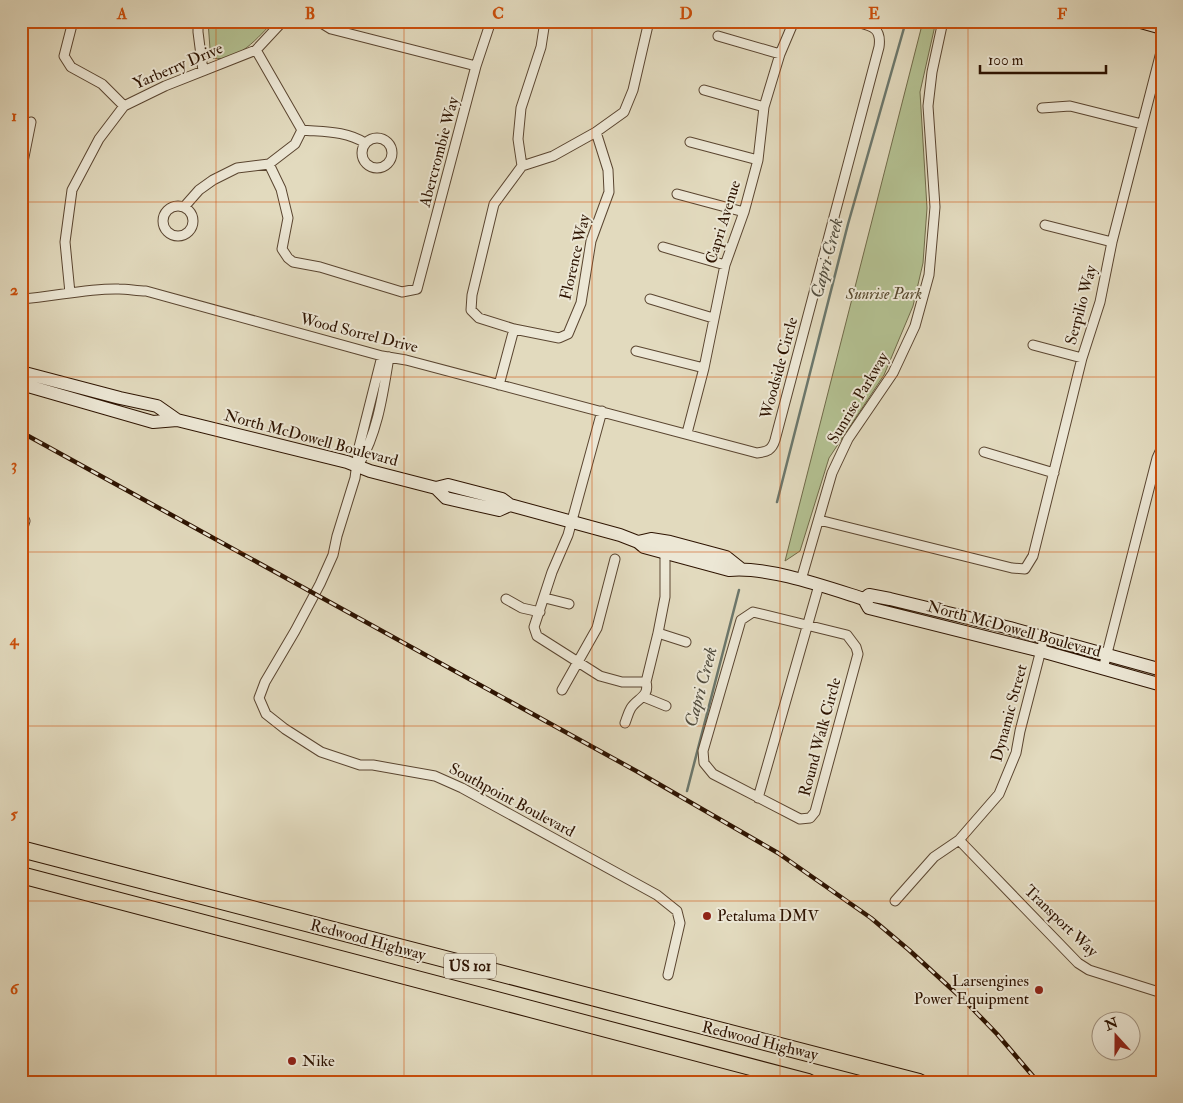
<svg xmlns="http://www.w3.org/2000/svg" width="1183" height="1103" font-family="'IM FELL Double Pica',serif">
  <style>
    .green { fill: #b3c091; stroke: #706a49 }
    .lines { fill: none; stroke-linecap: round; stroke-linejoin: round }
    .stream { stroke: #6b776c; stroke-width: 2.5 }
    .street-casing { stroke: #5a4530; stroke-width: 11 }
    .secondary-casing { stroke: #2d1301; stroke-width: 14 }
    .highway-casing { stroke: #2d1301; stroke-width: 18 }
    .street { stroke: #ece7d5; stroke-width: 9 }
    .secondary { stroke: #ece7d5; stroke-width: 12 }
    .highway { stroke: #e2dabe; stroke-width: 16 }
    .rail-casing { stroke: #2d1301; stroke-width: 4.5 }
    .rail { stroke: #ece7d5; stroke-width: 2.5; stroke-dasharray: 8; stroke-linecap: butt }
    .grid { fill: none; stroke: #cc4e0a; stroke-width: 1; stroke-opacity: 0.55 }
    .poi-dot { fill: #8f2418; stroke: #ece7d5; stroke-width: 2 }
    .labels { text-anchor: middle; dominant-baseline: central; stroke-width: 4; stroke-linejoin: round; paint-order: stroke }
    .shield { fill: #ece7d5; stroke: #665341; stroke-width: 1 }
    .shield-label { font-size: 15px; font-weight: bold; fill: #2d1301 }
    .street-label { font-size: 16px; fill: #2d1301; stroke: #ece7d5 }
    .park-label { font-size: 16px; font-style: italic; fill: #55472c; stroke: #ece7d5 }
    .poi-label { font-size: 16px; fill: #2d1301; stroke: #ece7d5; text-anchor: start }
    .water-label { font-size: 18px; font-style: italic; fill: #514d3f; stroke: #ece7d5 }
    .neatline { fill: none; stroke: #cc4e0a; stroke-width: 2 }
    .grid-label { font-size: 16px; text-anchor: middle; font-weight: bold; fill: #cc4e0a }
  </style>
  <rect width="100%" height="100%" fill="#e2dabe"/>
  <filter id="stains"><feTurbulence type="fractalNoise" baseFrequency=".004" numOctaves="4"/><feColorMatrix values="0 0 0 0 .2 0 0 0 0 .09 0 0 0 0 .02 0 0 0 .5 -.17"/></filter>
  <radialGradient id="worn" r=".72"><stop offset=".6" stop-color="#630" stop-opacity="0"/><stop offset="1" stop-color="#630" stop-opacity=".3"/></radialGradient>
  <path class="green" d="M208,21H274C258,37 238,63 213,58L210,49Z
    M923,21H936L920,92L927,208L923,263L913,306L884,375L829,458L800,551L785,561Z"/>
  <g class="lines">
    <path class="stream" d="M777,502L848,224L906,21
      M687,791L739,590"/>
    <g class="street-casing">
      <path id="street" d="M73,21L64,56L71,67L102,84L124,106
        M198,21V32L203,71
        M318,21L331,29L476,66
        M718,36L780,54
        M256,50L302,130
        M704,90L764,107
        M1042,108L1070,106L1142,124
        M302,130C325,132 346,131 365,143
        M596,132L608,170L609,192L591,241L581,303L568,334L559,338L514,329L479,318L471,310L472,295L494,204L522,166L553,156L596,132L624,112L633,90L649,21
        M362 153a15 15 0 1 1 30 0a15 15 0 1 1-30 0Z
        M690,142L758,160
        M269,164L281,189L288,218L282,249L288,258L293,262L320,267L402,292L417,289L476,66L491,21
        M522,166L518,139L521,108L541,47L545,21
        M21,172L31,122
        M677,194L744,212
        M163 221a15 15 0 1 1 30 0a15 15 0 1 1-30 0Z
        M184,207L199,190L213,180L237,168L269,164L295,144L302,130
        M1045,225L1112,242
        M663,247L725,265
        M70,293L65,242L72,190L99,139L124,106L165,86L256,50L283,21
        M21,299C54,297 86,288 119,289C128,289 137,291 146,291L382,356L406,360L757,453C767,452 772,450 775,440L879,47C882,26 870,26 853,21
        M650,299L713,318
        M1033,345L1082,358
        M636,351L704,368
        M382,356L359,447L355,478L337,536L333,555L320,584L295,631L265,682L259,698L266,714L285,729L321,752L360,765H373L435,776L462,788L657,895L677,911L680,923L668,975
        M499,385L514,329
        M602,411L568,535L552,572L534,627L537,636L600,676L622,682H646
        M687,433L704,368L725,265L744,212L758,160L764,107L780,54L794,21
        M984,452L1054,473
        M359,464C378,432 383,393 389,357
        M21,513L25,521L21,534
        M819,520L1012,568L1025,569L1033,556L1082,358L1100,302L1112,242L1162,48
        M801,580L832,473L848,439L893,373L915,326L929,275L935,207L928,106L932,72L943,21
        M545,598L569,604
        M506,599L522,608L540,612
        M753,612L847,635L856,647L858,654L815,812L810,818L800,819L713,774L704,763L703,751L741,620Z
        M658,633L686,642
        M1103,669L1157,458L1162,447
        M562,690L597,628L615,559
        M644,697L666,706
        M625,723C627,718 628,713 631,708C637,698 650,697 646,682L658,633L665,597V553
        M758,798L819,585
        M959,840L1078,963L1089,970L1162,993
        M895,901L934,857L959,840L999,794L1016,753L1020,731L1042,646"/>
    </g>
    <g class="secondary-casing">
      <path id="secondary" d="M1137,21L1162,28
        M21,372L120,398L157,406L177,420
        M21,384L153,422L177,420L347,462L370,471L436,488L446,498L499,510L510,505
        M436,488L448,485L502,499L510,505L620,535L638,542L644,547L729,570C767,566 826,587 864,599L869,608L1041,651L1162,685
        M638,542L651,539L670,542L726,557L741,569
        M864,599L869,595L890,599L1010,628L1162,670"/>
    </g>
    <g class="highway-casing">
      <path id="highway" d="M21,849L919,1082
        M21,875L808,1082"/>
    </g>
    <use href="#street" class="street"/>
    <use href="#secondary" class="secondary"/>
    <use href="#highway" class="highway"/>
    <g class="rail-casing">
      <path id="rail" d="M21,432L638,772L778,853L871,918L909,950L968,1004L997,1034L1038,1082"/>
    </g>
    <use href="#rail" class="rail"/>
  </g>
  <path class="grid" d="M216,21V1082M404,21V1082M592,21V1082M780,21V1082M968,21V1082M21,202H1162M21,377H1162M21,552H1162M21,726H1162M21,901H1162"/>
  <g class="poi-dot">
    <circle cx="707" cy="916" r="5"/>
    <circle cx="1039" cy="990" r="5"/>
    <circle cx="292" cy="1061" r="5"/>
  </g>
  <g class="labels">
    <rect class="shield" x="444" y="953.5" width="52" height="25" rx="4"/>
    <g class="shield-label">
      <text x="470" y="966">US 101</text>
    </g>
    <g class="street-label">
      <text transform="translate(178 66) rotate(-23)">Yarberry Drive</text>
      <text transform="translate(439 152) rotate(-75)">Abercrombie Way</text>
      <text transform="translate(723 222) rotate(-73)">Capri Avenue</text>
      <text transform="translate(575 257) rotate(-77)">Florence Way</text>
      <text transform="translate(1081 305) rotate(-75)">Serpilio Way</text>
      <text transform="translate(359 333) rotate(14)">Wood Sorrel Drive</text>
      <text transform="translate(779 368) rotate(-75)">Woodside Circle</text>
      <text transform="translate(858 398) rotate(-59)">Sunrise Parkway</text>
      <text transform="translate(311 438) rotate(15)">North McDowell Boulevard</text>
      <text transform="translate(1014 629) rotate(15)">North McDowell Boulevard</text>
      <text transform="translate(1009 713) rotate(-75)">Dynamic Street</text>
      <text transform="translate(820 737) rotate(-75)">Round Walk Circle</text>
      <text transform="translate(512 800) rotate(28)">Southpoint Boulevard</text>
      <text transform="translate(1061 921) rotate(44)">Transport Way</text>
      <text transform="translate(368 940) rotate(15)">Redwood Highway</text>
      <text transform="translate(760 1041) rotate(14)">Redwood Highway</text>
    </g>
    <g class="park-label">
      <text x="884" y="294">Sunrise Park</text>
    </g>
    <g class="poi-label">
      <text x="717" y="916">Petaluma DMV</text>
      <text x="1029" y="981" text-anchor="end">Larsengines<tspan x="1029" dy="18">Power Equipment</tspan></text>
      <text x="302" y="1061">Nike</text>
    </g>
    <g class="water-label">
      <text transform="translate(827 258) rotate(-75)">Capri Creek</text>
      <text transform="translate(701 687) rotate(-75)">Capri Creek</text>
    </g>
  </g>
  <rect width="1183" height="1103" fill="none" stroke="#e2dabe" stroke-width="55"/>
  <g transform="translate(1116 1036) rotate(339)"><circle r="24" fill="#ece7d5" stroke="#a09280"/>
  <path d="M0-4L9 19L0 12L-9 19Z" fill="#8f2418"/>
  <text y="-8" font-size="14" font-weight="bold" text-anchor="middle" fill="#2d1301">N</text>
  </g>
  <path d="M980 65v8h126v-8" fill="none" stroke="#2d1301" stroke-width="2.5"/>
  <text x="988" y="65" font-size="15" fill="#2d1301" stroke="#ece7d5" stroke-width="4" paint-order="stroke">100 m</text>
  <rect x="28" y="28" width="1128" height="1048" class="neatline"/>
  <g class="grid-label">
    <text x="122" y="19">A</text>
    <text x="310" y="19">B</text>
    <text x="498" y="19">C</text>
    <text x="686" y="19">D</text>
    <text x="874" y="19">E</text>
    <text x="1062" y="19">F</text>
    <text x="14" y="121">1</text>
    <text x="14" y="295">2</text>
    <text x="14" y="470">3</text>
    <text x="14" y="645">4</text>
    <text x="14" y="819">5</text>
    <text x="14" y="994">6</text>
  </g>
  <rect width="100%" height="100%" filter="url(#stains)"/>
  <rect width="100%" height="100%" fill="url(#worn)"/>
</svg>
